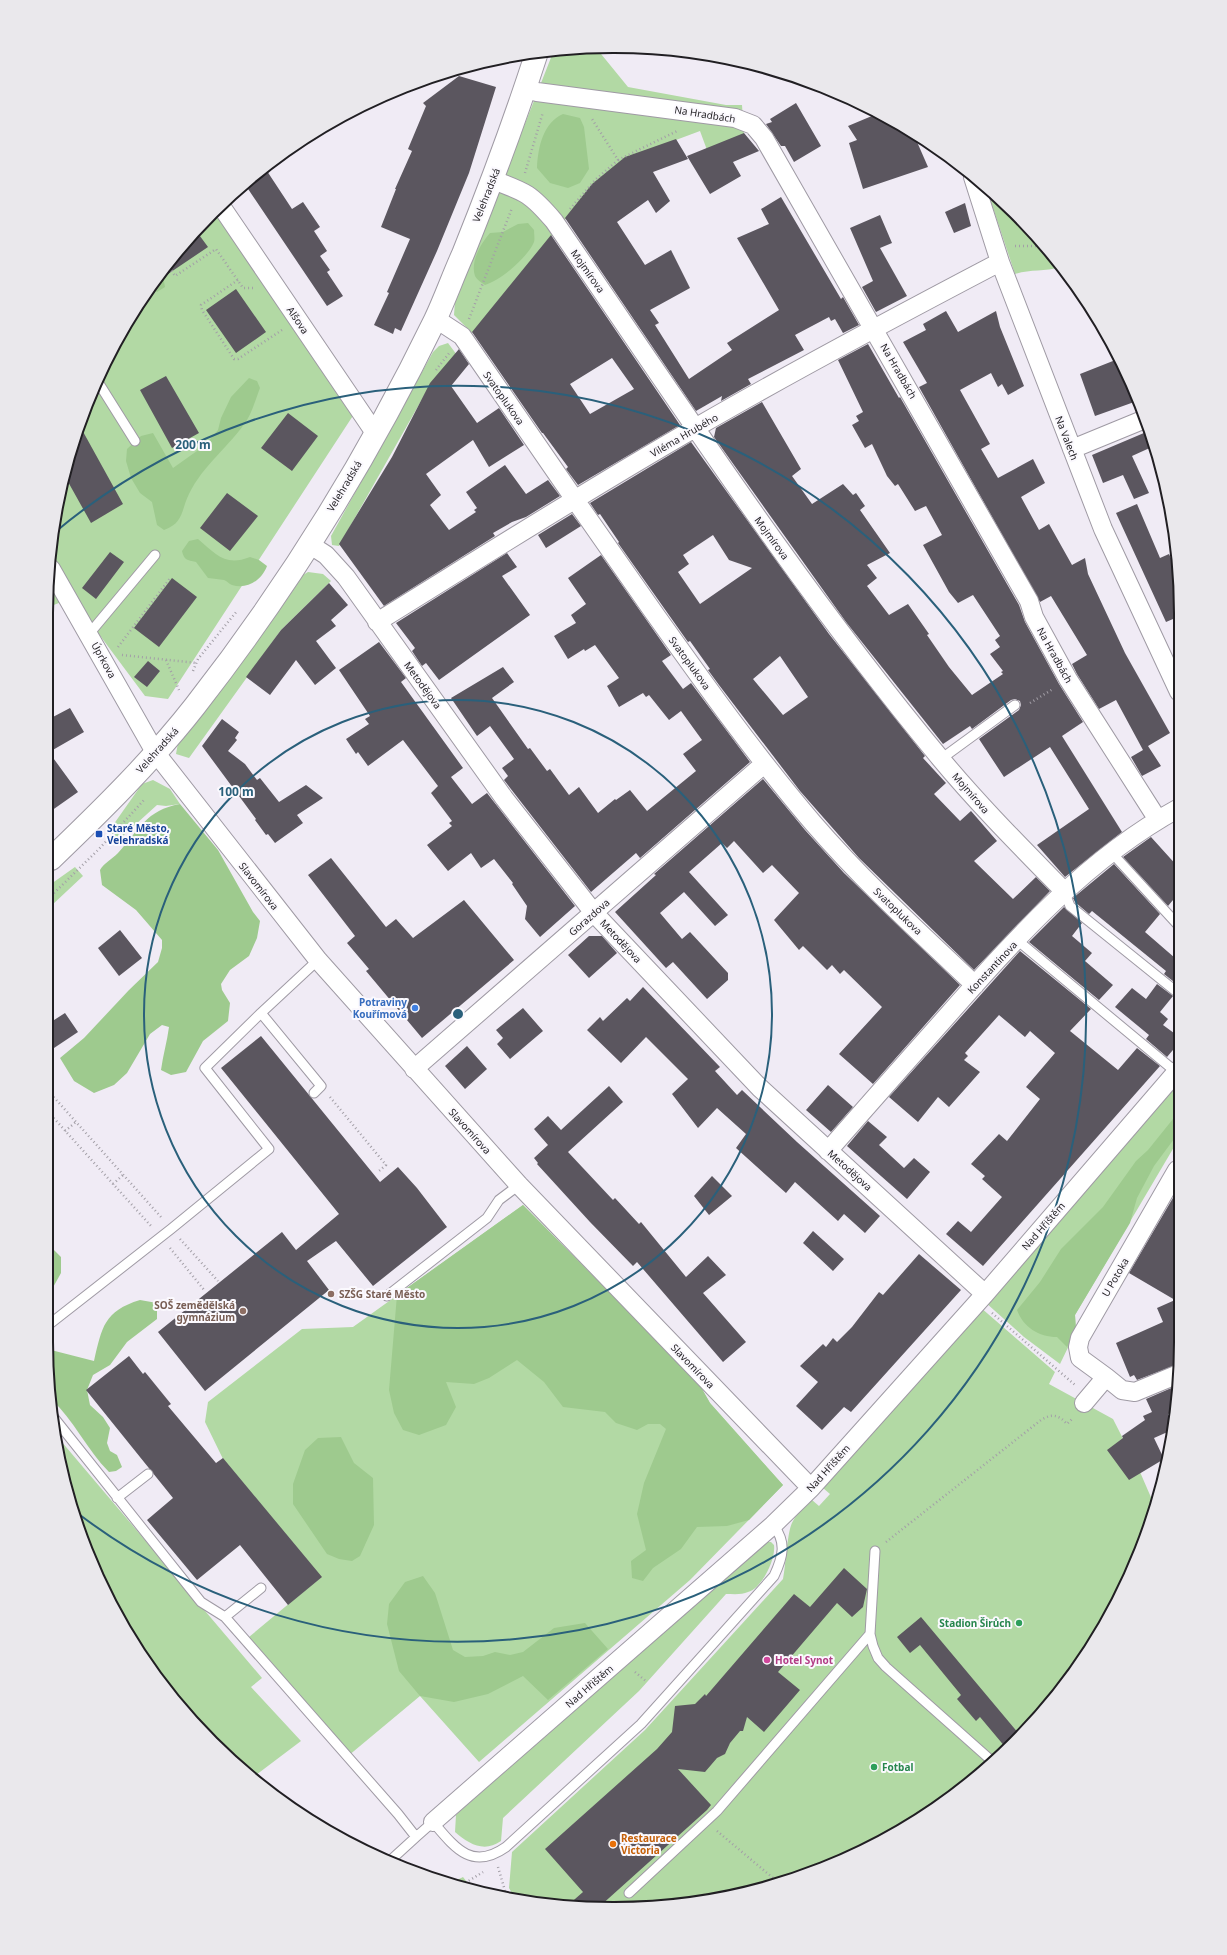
<svg xmlns="http://www.w3.org/2000/svg" width="1227" height="1955" font-family="'Noto Sans',sans-serif">
  <style>
    .green { fill: #b2d9a4 }
    .forest { fill: #9eca8e }
    .building { fill: #5b565f; fill-rule: evenodd }
    .lines { fill: none; stroke-linecap: round; stroke-linejoin: round }
    .lane-casing { stroke: #9f9aa4; stroke-width: 11 }
    .street-casing { stroke: #9f9aa4; stroke-width: 20 }
    .secondary-casing { stroke: #9f9aa4; stroke-width: 24 }
    .path { stroke: #a39fa7; stroke-width: 2.5; stroke-dasharray: 1 3; stroke-linecap: butt }
    .lane { stroke: #fff; stroke-width: 9 }
    .street { stroke: #fff; stroke-width: 18 }
    .secondary { stroke: #fff; stroke-width: 22 }
    .ring { fill: none; stroke: #2a607b; stroke-width: 2 }
    .transit-dot { fill: #1a4fb4; stroke: #fbf9fe; stroke-width: 1.5 }
    .shop-dot { fill: #3f7fe0; stroke: #fbf9fe; stroke-width: 1.5 }
    .education-dot { fill: #8d6e63; stroke: #fbf9fe; stroke-width: 1.5 }
    .leisure-dot { fill: #2e9e5b; stroke: #fbf9fe; stroke-width: 1.5 }
    .hotel-dot { fill: #d1479c; stroke: #fbf9fe; stroke-width: 1.5 }
    .food-dot { fill: #e8710a; stroke: #fbf9fe; stroke-width: 1.5 }
    .labels { text-anchor: middle; dominant-baseline: central; stroke-width: 4; stroke-linejoin: round; paint-order: stroke }
    .street-label { font-size: 10px; fill: #211f23; stroke: #fbf9fe }
    .transit-label { font-size: 10px; font-weight: bold; fill: #164399; stroke: #fbf9fe; text-anchor: start }
    .shop-label { font-size: 10px; font-weight: bold; fill: #366cbe; stroke: #fbf9fe; text-anchor: end }
    .education-label { font-size: 10px; font-weight: bold; fill: #785e54; stroke: #fbf9fe; text-anchor: start }
    .leisure-label { font-size: 10px; font-weight: bold; fill: #27864d; stroke: #fbf9fe; text-anchor: end }
    .hotel-label { font-size: 10px; font-weight: bold; fill: #b23c85; stroke: #fbf9fe; text-anchor: start }
    .food-label { font-size: 10px; font-weight: bold; fill: #c56008; stroke: #fbf9fe; text-anchor: start }
    .rim { fill: none; stroke: #211f23; stroke-width: 2 }
    .centre { fill: #2a607b; stroke: #fbf9fe; stroke-width: 2 }
    .ring-label { font-size: 12px; text-anchor: middle; font-weight: bold; fill: #2a607b; stroke: #fbf9fe; stroke-width: 4; stroke-linejoin: round; paint-order: stroke }
  </style>
  <rect width="100%" height="100%" fill="#f0ebf5"/>
  <path class="green" d="M597,49L628,87L726,105H742L744,134L707,150L700,131L625,159L592,187L472,333L454,315L455,301L554,50Z
    M987,190L1040,239L1060,267C1045,272 1030,269 1015,274Z
    M221,206L358,408L168,699L145,696L72,598L51,606V540L89,396L163,268Z
    M448,343L457,355L430,385L339,546L332,545L331,536L433,352L439,346Z
    M308,572L323,574L331,581L281,630L189,758L176,754L178,743C221,689 265,634 303,575Z
    M153,780L170,789L180,804L166,806L157,805L114,844L111,828L142,784Z
    M75,867L83,876L51,906V884Z
    M1178,1084L1177,1142L1075,1315L1076,1331L1060,1364L1024,1337L985,1302Z
    M523,1205L698,1382L710,1403L783,1485L690,1580L479,1762L420,1696L348,1756L249,1637L321,1577L223,1459L205,1422L208,1402L302,1329L353,1327Z
    M980,1307L1055,1372L1049,1384L1113,1419L1140,1472L1153,1502L1138,1558L1064,1687L988,1768L929,1813L864,1851L761,1890L687,1904L577,1908L513,1895L509,1888L512,1852L645,1730L783,1579C786,1565 787,1530 793,1521C797,1513 806,1506 812,1500L819,1506L830,1494L823,1488L849,1460L861,1440Z
    M55,1434L262,1678L251,1687L301,1741L252,1778L212,1743L142,1657L76,1524Z
    M767,1542H771L774,1545C776,1559 762,1588 748,1592C742,1595 733,1594 726,1594L639,1691L503,1818L501,1841C484,1853 469,1844 455,1832L456,1815L460,1811Z
    M463,1877L470,1886L451,1883Z"/>
  <path class="forest" d="M563,114L580,118L584,127L589,169L580,183L568,188L550,183L537,168C538,147 543,123 563,114Z
    M528,223L534,230C534,234 535,239 534,242C528,257 500,281 485,285C481,282 477,280 475,276C470,262 481,243 490,233L503,232L518,224Z
    M162,271L165,287L157,292L151,288Z
    M249,378L257,381L260,388C256,398 253,410 247,420C230,446 203,465 189,494C181,510 184,523 164,530L157,525L152,502L140,493L131,478L126,461L127,449L141,436L153,433L173,468L204,446L218,430L221,418L231,397Z
    M198,539C216,554 225,567 250,557L259,560L267,566C262,580 247,590 232,585C229,584 227,581 224,580C219,579 214,579 208,578L196,562C187,560 184,560 182,551L189,541Z
    M180,804L218,850L253,912L260,921L257,938L249,956L230,970L221,984L222,990L230,1003L228,1021L203,1041L186,1072L171,1075L161,1070C163,1055 167,1042 169,1027L162,1025L150,1034L127,1073L114,1085L94,1093L74,1081L60,1058L84,1038L129,990L158,962L162,948V940L136,910L102,885L100,870C104,863 112,859 118,853C139,830 146,810 180,804Z
    M1177,1114V1135L1154,1166L1137,1198L1130,1223L1075,1315L1076,1331L1067,1347L1057,1337C1039,1337 1023,1327 1017,1310L1040,1282L1061,1249L1103,1207L1136,1161L1148,1150Z
    M523,1205L698,1382L710,1403L783,1485L749,1520L727,1526L697,1527L681,1549L653,1568L643,1581L632,1578L631,1561L646,1550L637,1514L644,1483L666,1429L660,1424H648L637,1430L616,1423L605,1412L563,1407L544,1382L517,1360L489,1378L474,1384L446,1382L456,1407L446,1425L419,1435L403,1430L394,1413L389,1390L397,1295Z
    M51,1247L61,1257V1273L51,1291Z
    M140,1300L157,1303V1319L127,1342L110,1365L93,1375L87,1390L90,1405L103,1417L110,1428L107,1443L110,1451L117,1455L122,1467L116,1471L109,1472C87,1450 74,1420 51,1399V1350L94,1361C102,1327 104,1311 140,1300Z
    M341,1437L354,1463L373,1478L374,1525L360,1556L352,1561L339,1559L327,1554L293,1504V1484L305,1450L318,1438Z
    M423,1576L435,1593L453,1650L465,1657L483,1656L495,1652L510,1655L523,1652L554,1628L585,1623L608,1649L548,1700L523,1676L488,1694L454,1702L420,1696L399,1671L387,1624L389,1604L405,1582Z"/>
  <path class="building" d="M459,76L496,87L469,173L437,251L401,331L395,328L393,334L374,325L389,293L387,292L410,239L381,227L396,189H395L412,151L408,149L426,106L423,103Z
    M796,103L821,146L794,162L785,146H781L766,124L772,122L770,119Z
    M879,113L914,135L928,167L863,189L849,143L857,140L848,126Z
    M744,133L759,151L733,162L741,176L710,194L687,156Z
    M676,139L688,159L653,172L670,201L656,213L648,200L617,222L645,265L671,250L690,288L650,310L659,323L655,325L689,379L732,350L727,343L779,310L737,238L769,224L761,209L781,197L841,299L843,297L859,325L843,333L835,319L831,321L829,317L795,335L804,350L748,379L751,384L721,401L722,396L696,411L565,218L592,184L625,157Z
    M265,168L292,209L303,202L320,227L314,231L327,251L320,256L330,270L327,272L343,296L327,306L244,183Z
    M965,203L971,226L954,233L945,212Z
    M880,215L892,243L880,248L907,296L876,312L862,287L873,281L850,228Z
    M197,232L208,247L165,276L161,272L163,268Z
    M551,235L680,425L578,485L566,469L568,467L543,433H542L472,332ZM612,358L634,389L590,414L570,384Z
    M236,289L266,332L236,353L206,310Z
    M946,311L958,332L996,311L1000,327L1024,386L1008,395L1002,384L998,387L991,373L960,390L990,444L981,449L998,478L1033,459L1045,483L1021,497L1039,530L1049,524L1072,565L1085,558L1088,574L1125,653L1170,733L1148,746L1161,766L1142,776L1131,757L1143,750L1116,700L1099,709L1077,674L1072,664L1087,655L1051,596L1040,602L919,387L927,383L903,342L926,330L923,324Z
    M868,344L899,398L900,397L1019,605L1025,622L1059,684L1083,722L1062,736L1122,832L1065,877L1037,845L1089,809L1050,747L1004,777L979,739L1019,710L1021,705L1020,701L1015,699L1011,700L972,729L970,726L943,744L846,622L714,437L716,428L762,402L801,469L792,476L812,504L843,484L853,495L856,493L865,506L860,510L890,553L867,565L877,578L867,586L889,615L908,604L929,634L927,635L949,667L972,695L1003,674L1001,672L1003,671L990,654L1000,647L995,640L1000,636L973,595L958,603L949,592L923,545L942,535L926,506L915,511L898,484L895,486L887,476L872,444L865,448L852,425L859,421L856,416L863,412L838,360Z
    M459,349L469,364L451,386L477,423L499,408L524,445L489,467L473,440L426,474L441,495L430,505L449,530L476,512L474,510L477,508L466,492L505,465L526,494L548,480L560,496L526,517L512,522L493,533L495,536L384,606L339,544L392,457L430,383Z
    M1118,359L1137,401L1095,416L1080,374Z
    M166,376L199,433L172,448L140,390Z
    M288,413L318,436L292,471L261,448Z
    M81,428L123,504L91,523L67,480Z
    M1151,430L1154,446L1132,456L1149,493L1134,499L1123,475L1103,483L1092,455Z
    M691,442L829,634L925,756L923,758L946,783L934,794L960,821L971,811L997,841L974,861L1013,899L1036,877L1050,891L974,970L859,858L800,791L719,685L708,670L710,669L690,641L688,642L618,543L619,542L600,514L598,515L590,503ZM713,535L729,560L752,568L700,604L678,572L689,564L683,555ZM780,656L808,697L783,715L753,679Z
    M227,493L258,516L230,551L200,528Z
    M1137,504L1160,558L1169,554L1180,577V616L1166,622L1116,513Z
    M572,514L581,526L546,548L538,535Z
    M110,552L124,562L96,599L82,588Z
    M507,553L517,567L502,576L530,615L439,680L426,663L422,666L412,651L415,648L396,623Z
    M601,555L671,655L662,661L683,689L691,683L750,762L640,858L636,853L591,892L504,780L508,776L502,768L514,759L490,726L477,736L451,698L503,667L514,682L492,698L528,749L530,748L547,771L550,769L569,795L579,787L598,813L615,799L616,800L630,790L647,811L696,771L683,754L702,740L681,711L669,720L649,695L646,697L643,693L619,707L607,686L619,678L595,645L585,651L584,649L568,659L554,636L576,623L571,615L586,604L568,578Z
    M172,578L197,597L159,647L134,628Z
    M329,583L348,605L331,620L336,626L316,641L336,668L315,685L296,660L270,695L246,677L281,630Z
    M379,642L406,678L401,682L463,768L451,777L472,804L487,793L575,906L540,937L525,919L527,906L512,884L513,883L494,859L481,868L471,853L448,871L427,845L452,826L449,823L452,821L431,793L438,786L403,740L368,766L358,752L356,754L346,739L369,724L365,719L370,716L339,670Z
    M148,661L160,671L147,687L134,677Z
    M70,708L84,732L51,751V718Z
    M222,719L239,732L235,738L237,740L228,751L245,764L257,780L260,778L279,802L306,785L323,798L297,815L303,823L275,843L268,834L266,835L255,820L256,819L202,746Z
    M51,755L78,792L51,811Z
    M763,779L805,830L844,873L960,985L873,1084L839,1054L882,1007L844,970L840,974L832,965L827,970L803,946L799,950L774,920L799,893L772,865L763,873L734,841L727,848L722,843L689,872L728,915L715,926L684,892L660,913L682,939L690,932L728,973V980L707,999L673,962L666,968L615,912L656,875L654,874Z
    M1151,837L1179,868L1178,894L1168,906L1123,857Z
    M331,858L386,927L396,919L413,938L464,900L514,960L422,1038L366,971L369,969L347,943L355,936L308,875Z
    M1114,864L1160,914L1145,932L1175,958L1178,954V985L1164,974L1166,971L1092,911L1089,914L1075,902L1073,898Z
    M1064,907L1082,923L1072,936L1092,953L1085,961L1113,985L1099,1000L1029,942Z
    M120,930L142,958L119,976L98,948Z
    M589,936H602L617,953L589,978L568,955Z
    M1020,951L1091,1009L1070,1031L1118,1070L1137,1048L1160,1066L983,1266L946,1234L958,1221L971,1232L1002,1197L982,1179L985,1176L971,1164L999,1134L1007,1141L1040,1099L1026,1087L1055,1053L1030,1031L1025,1037L999,1015L965,1053L968,1056L964,1060L980,1072L949,1107L938,1097L918,1122L889,1097Z
    M1157,984L1173,996L1160,1012L1168,1019L1163,1025L1178,1036V1044L1167,1057L1146,1039L1149,1035L1115,1007L1132,988L1146,999Z
    M643,987L720,1067L715,1071L737,1095L742,1090L797,1142L880,1216L865,1233L844,1214L838,1221L795,1182L786,1193L736,1148L746,1134L717,1108L698,1128L672,1094L688,1079L646,1037L621,1063L587,1030L600,1017L603,1021L627,998L630,1001Z
    M523,1008L543,1031L510,1059L497,1044L503,1038L496,1030Z
    M65,1013L78,1032L51,1050V1022Z
    M261,1036L380,1182L398,1167L417,1188L447,1227L373,1286L336,1241L307,1261L329,1290L205,1391L158,1332L282,1232L296,1250L339,1214L221,1068Z
    M467,1046L487,1069L465,1089L445,1066Z
    M828,1085L853,1107L831,1132L806,1110Z
    M609,1086L623,1102L568,1152L613,1200L615,1198L639,1224L641,1222L686,1277L708,1256L726,1275L703,1293L746,1342L723,1362L637,1262L633,1266L590,1222L537,1164L538,1163L534,1158L548,1145L534,1129L548,1116L561,1130Z
    M868,1121L887,1137L879,1145L904,1168L914,1158L930,1172L907,1199L847,1146Z
    M712,1176L732,1196L709,1215L694,1196Z
    M1177,1191L1176,1365L1137,1380L1134,1375L1130,1377L1116,1343L1163,1322L1157,1308L1175,1300L1129,1273Z
    M813,1231L844,1259L833,1271L803,1243Z
    M919,1254L961,1290L851,1412L844,1407L822,1430L796,1406L818,1382L800,1366L823,1344L826,1347L833,1338L837,1342L852,1327L879,1292L883,1295Z
    M129,1356L143,1374L145,1372L171,1404L168,1406L216,1463L223,1458L322,1577L288,1605L240,1545L197,1580L147,1520L173,1498L86,1390Z
    M1176,1386V1411L1168,1414L1173,1426L1172,1430L1154,1438L1164,1459L1129,1480L1107,1450L1123,1438L1122,1436L1145,1420L1143,1416L1152,1412L1146,1399Z
    M844,1568L867,1589L863,1607L852,1617L837,1603L778,1672L800,1690L764,1732L747,1717L743,1731H740L730,1743L725,1754L717,1758L705,1772L678,1769L711,1805L707,1810L599,1907L577,1908L567,1906L583,1892L545,1849L657,1749L672,1732L675,1706L695,1704L705,1694L706,1696L794,1594L810,1607Z
    M921,1617L1019,1734L1006,1748L980,1717L976,1721L957,1699L961,1695L920,1645L910,1653L897,1637Z"/>
  <g class="lines">
    <g class="lane-casing">
      <path id="lane" d="M98,382L135,441
        M89,634L155,555
        M941,759L1015,705
        M1111,852L1178,925
        M1064,891L1070,906L1178,993
        M1017,940L1176,1072
        M314,1093L321,1086L261,1013L318,960
        M387,1296L487,1218L499,1200L519,1185
        M51,1323L171,1229L269,1149L205,1068L261,1013
        M51,1414L201,1602L225,1617L261,1588
        M117,1498L148,1474
        M875,1551L870,1634L873,1646L878,1658L886,1667L993,1762
        M225,1617L398,1814L416,1837L433,1822C455,1848 472,1871 506,1847L641,1724L774,1576C783,1557 787,1542 773,1525
        M393,1858L416,1837
        M629,1893L717,1811L870,1634"/>
    </g>
    <g class="street-casing">
      <path id="street" d="M525,89L537,92L735,118L753,125L764,138L1029,601L1034,617L1068,679L1158,820
        M973,177L1000,262L1103,529L1179,692
        M493,180C526,192 531,194 554,221C679,403 799,588 940,758C979,805 1022,848 1064,891
        M221,206L375,433
        M436,319L462,336C525,428 588,519 652,610C704,683 755,755 813,823C863,881 919,932 975,985
        M1072,449L1145,419
        M309,544L326,555L346,577L504,798L594,913L760,1088L985,1294
        M51,569L155,752L318,960L519,1185L811,1488
        M377,622C482,557 587,490 695,428C795,370 897,316 1000,262
        M414,1069L764,764
        M828,1151C868,1105 908,1060 948,1015C1016,938 1087,858 1179,808
        M1106,1377L1080,1358L1078,1347L1080,1338L1177,1170
        M1084,1403L1106,1377L1122,1390L1135,1392L1176,1375
        M433,1822L773,1525L811,1488L985,1294L1178,1070"/>
    </g>
    <g class="secondary-casing">
      <path id="secondary" d="M51,859C101,811 152,761 195,706C288,587 369,456 435,320C445,299 453,276 463,254C490,187 515,120 537,52"/>
    </g>
    <path class="path" d="M618,160L677,131
      M525,173L543,112
      M570,209L595,180L618,160L592,119
      M1015,246H1045
      M167,264L175,276L216,249L243,288H253
      M238,280L201,305L202,310L234,359H238L282,330
      M469,319L512,208
      M436,370L450,352
      M118,647L171,577
      M122,655L197,663
      M166,660L179,690
      M193,671L198,659L237,611
      M1030,703L1053,689
      M51,896L99,849L144,800
      M51,1094L161,1217
      M330,1097L386,1165L379,1171
      M51,1115L151,1226
      M65,1131L76,1122
      M113,1184L123,1175
      M180,1239L218,1281
      M170,1248L205,1291
      M992,1313L1075,1385
      M886,1542L1041,1420C1052,1413 1059,1415 1067,1424L1073,1418
      M635,1672L647,1682
      M717,1831L779,1883
      M498,1867L506,1894
      M462,1885L483,1872"/>
    <use href="#lane" class="lane"/>
    <use href="#street" class="street"/>
    <use href="#secondary" class="secondary"/>
  </g>
  <g class="ring">
    <circle cx="458" cy="1014" r="314"/>
    <path d="M54 533A628 628 0 1 1 76 1512"/>
  </g>
  <rect class="transit-dot" x="95" y="830" width="8" height="8" rx="2"/>
  <circle class="shop-dot" cx="415" cy="1008" r="4"/>
  <g class="education-dot">
    <circle cx="331" cy="1294" r="4"/>
    <circle cx="243" cy="1311" r="4"/>
  </g>
  <g class="leisure-dot">
    <circle cx="1019" cy="1623" r="4"/>
    <circle cx="874" cy="1767" r="4"/>
  </g>
  <circle class="hotel-dot" cx="767" cy="1660" r="4"/>
  <circle class="food-dot" cx="613" cy="1844" r="4"/>
  <g class="labels">
    <g class="street-label">
      <text transform="translate(705 114) rotate(9)">Na Hradbách</text>
      <text transform="translate(486 195) rotate(-68)">Velehradská</text>
      <text transform="translate(588 271) rotate(55)">Mojmírova</text>
      <text transform="translate(298 320) rotate(56)">Alšova</text>
      <text transform="translate(899 371) rotate(60)">Na Hradbách</text>
      <text transform="translate(504 398) rotate(55)">Svatoplukova</text>
      <text transform="translate(684 435) rotate(-30)">Viléma Hrubého</text>
      <text transform="translate(1067 438) rotate(69)">Na Valech</text>
      <text transform="translate(344 486) rotate(-59)">Velehradská</text>
      <text transform="translate(772 538) rotate(54)">Mojmírova</text>
      <text transform="translate(1055 655) rotate(61)">Na Hradbách</text>
      <text transform="translate(104 660) rotate(61)">Úprkova</text>
      <text transform="translate(690 663) rotate(54)">Svatoplukova</text>
      <text transform="translate(423 685) rotate(54)">Metodějova</text>
      <text transform="translate(157 750) rotate(-48)">Velehradská</text>
      <text transform="translate(971 793) rotate(49)">Mojmírova</text>
      <text transform="translate(259 886) rotate(52)">Slavomírova</text>
      <text transform="translate(898 911) rotate(44)">Svatoplukova</text>
      <text transform="translate(589 917) rotate(-41)">Gorazdova</text>
      <text transform="translate(621 941) rotate(47)">Metodějova</text>
      <text transform="translate(992 967) rotate(-47)">Konstantinova</text>
      <text transform="translate(470 1131) rotate(48)">Slavomírova</text>
      <text transform="translate(850 1170) rotate(42)">Metodějova</text>
      <text transform="translate(1043 1226) rotate(-49)">Nad Hřištěm</text>
      <text transform="translate(1115 1277) rotate(-60)">U Potoka</text>
      <text transform="translate(693 1366) rotate(46)">Slavomírova</text>
      <text transform="translate(828 1468) rotate(-48)">Nad Hřištěm</text>
      <text transform="translate(589 1686) rotate(-41)">Nad Hřištěm</text>
    </g>
    <g class="transit-label">
      <text x="107" y="828">Staré Město,<tspan x="107" dy="12">Velehradská</tspan></text>
    </g>
    <g class="shop-label">
      <text x="407" y="1002">Potraviny<tspan x="407" dy="12">Kouřímová</tspan></text>
    </g>
    <g class="education-label">
      <text x="339" y="1294">SZŠG Staré Město</text>
      <text x="235" y="1305" text-anchor="end">SOŠ zemědělská<tspan x="235" dy="12">gymnázium</tspan></text>
    </g>
    <g class="leisure-label">
      <text x="1011" y="1623">Stadion Širůch</text>
      <text x="882" y="1767" text-anchor="start">Fotbal</text>
    </g>
    <g class="hotel-label">
      <text x="775" y="1660">Hotel Synot</text>
    </g>
    <g class="food-label">
      <text x="621" y="1838">Restaurace<tspan x="621" dy="12">Victoria</tspan></text>
    </g>
  </g>
  <path d="M0 0H1227V1955H0ZM613 53H614A560 560 0 0 1 1174 613V1342A560 560 0 0 1 614 1902H613A560 560 0 0 1 53 1342V613A560 560 0 0 1 613 53Z" fill="#eae8ec" fill-rule="evenodd"/>
  <path class="rim" d="M613 53H614A560 560 0 0 1 1174 613V1342A560 560 0 0 1 614 1902H613A560 560 0 0 1 53 1342V613A560 560 0 0 1 613 53Z"/>
  <circle cx="458" cy="1014" r="6" class="centre"/>
  <g class="ring-label">
    <text x="193" y="449">200 m</text>
    <text x="236" y="796">100 m</text>
  </g>
</svg>
